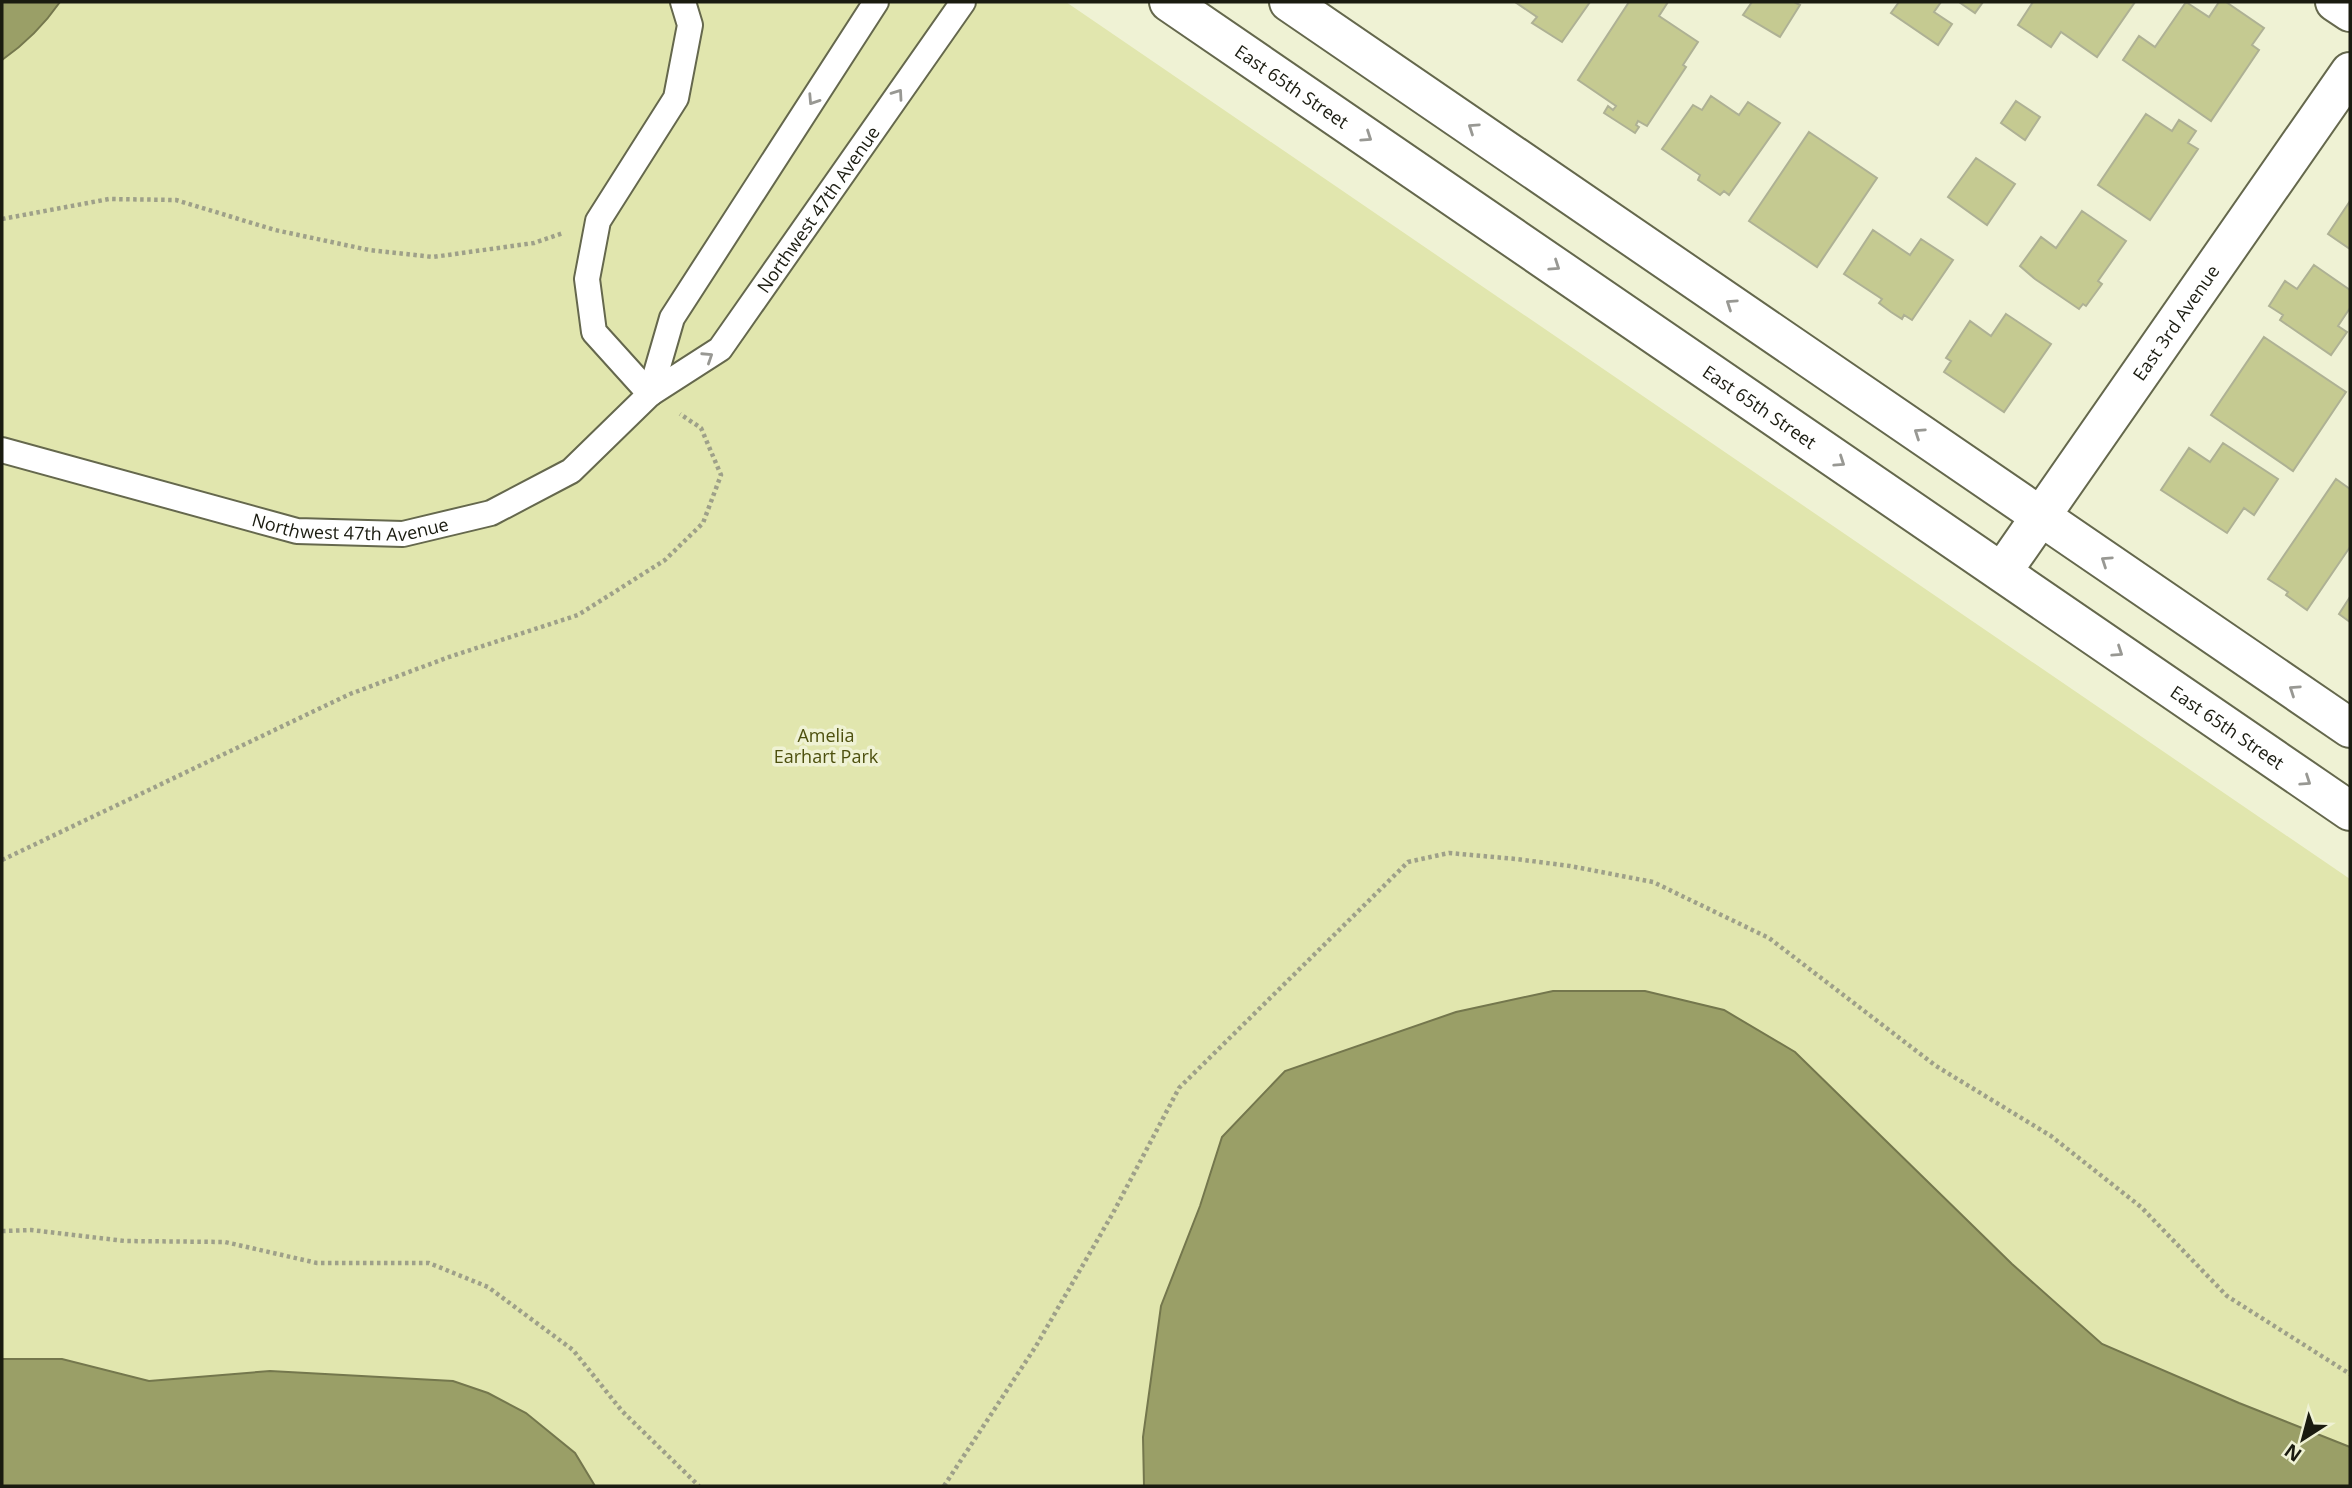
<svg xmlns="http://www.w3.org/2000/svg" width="2352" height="1488" font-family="'Open Sans',sans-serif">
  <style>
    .green { fill: #e1e6ae }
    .water { fill: #9a9f67; stroke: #74774d; stroke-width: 2 }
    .building { fill: #c5ca91; stroke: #aeb194; stroke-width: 2 }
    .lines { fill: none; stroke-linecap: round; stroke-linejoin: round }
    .service-casing { stroke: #65684d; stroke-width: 28 }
    .minor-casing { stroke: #65684d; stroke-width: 42 }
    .secondary-casing { stroke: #65684d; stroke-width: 42 }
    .path { stroke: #9ea089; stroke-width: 4.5; stroke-dasharray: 3.5 3.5; stroke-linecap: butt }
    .service { stroke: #fff; stroke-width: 24 }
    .minor { stroke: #fff; stroke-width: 38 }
    .secondary { stroke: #fff; stroke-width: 38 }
    .oneway { stroke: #989893 }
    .labels { text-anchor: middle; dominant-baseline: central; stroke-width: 7; stroke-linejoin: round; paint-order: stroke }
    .street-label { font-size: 18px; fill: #1a1b10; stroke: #eff2d4 }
    .park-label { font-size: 18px; fill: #4d500e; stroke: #eff2d4 }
  </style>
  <rect width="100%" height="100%" fill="#eff2d4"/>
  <path class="green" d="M2,2H1066L2350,879V1486H2Z"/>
  <path class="water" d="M2,2H60C44,25 25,44 2,60Z
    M1553,991H1645L1724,1010L1795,1052L2012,1264L2102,1344L2239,1403L2350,1447V1486H1144L1143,1437L1161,1306L1200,1206L1222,1137L1285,1071L1456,1012Z
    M2,1359H62L149,1381L270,1371L453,1381L488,1393L526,1413L575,1453L595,1486H2Z"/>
  <path class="building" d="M1515,2H1590L1562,42L1532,23L1537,17Z
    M1629,2H1668L1659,16L1698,42L1683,65L1686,67L1647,126L1638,121L1636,125L1639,127L1635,133L1604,113L1608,106L1613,110L1616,106L1578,80Z
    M1752,2H1794L1800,5L1780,37L1743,15Z
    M1899,2H1941L1934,12L1952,24L1938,45L1891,13Z
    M1959,2H1983L1975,13Z
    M2033,2H2135L2097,57L2061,32L2051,47L2018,25Z
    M2186,2L2209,17L2219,2H2226L2264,28L2252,45L2259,50L2211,121L2123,60L2139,36L2155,47Z
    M1711,96L1739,115L1748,102L1780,123L1729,195L1724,191L1720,195L1698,180L1700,175L1662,149L1693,105L1702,110Z
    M2016,101L2040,117L2025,140L2001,123Z
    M2146,114L2172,131L2179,120L2196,131L2188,143L2198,149L2150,220L2098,185Z
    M1809,132L1877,178L1817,267L1749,221Z
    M1976,158L2015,184L1987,225L1948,197Z
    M2350,201V249L2328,234Z
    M2082,211L2126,241L2098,281L2102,284L2086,306L2083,304L2079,309L2035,279L2020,266L2041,237L2056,248Z
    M1873,230L1910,255L1921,239L1953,260L1912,320L1904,315L1902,319L1891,312L1879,303L1882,299L1844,274Z
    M2314,265L2350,290V308L2338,326L2347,332L2331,355L2280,320L2283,315L2269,306L2285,281L2297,289Z
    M2006,314L2051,344L2004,412L1944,372L1951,361L1946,358L1970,321L1991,336Z
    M2264,337L2346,392L2293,471L2211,415Z
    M2223,443L2278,479L2254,515L2244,508L2227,533L2161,490L2189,448L2210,462Z
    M2336,479L2350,489V547L2307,610L2286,595L2288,592L2268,579Z
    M2350,597V622L2339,614Z"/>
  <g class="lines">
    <g class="service-casing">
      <g id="service">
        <path d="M650,394L672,318L876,2"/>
        <path d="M650,394L594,332L587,279L598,221L676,98L690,25L683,2"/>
        <path id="s1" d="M2,450L297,531L403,534L491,513L571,471L650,394L720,349L963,2"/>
      </g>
    </g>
    <g class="minor-casing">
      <g id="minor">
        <path d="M2335,2L2350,12"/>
        <path id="s2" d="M2002,572L2350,72"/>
      </g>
    </g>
    <g class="secondary-casing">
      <g id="secondary">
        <path id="s3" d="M1169,2L2350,811"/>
        <path d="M1289,2L2350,728"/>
      </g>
    </g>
    <path class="path" d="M2,219L109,199L176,200L275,230L369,250L433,257L534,243L563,233
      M2,860L350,694L449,657L578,615L665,560L703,523L721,475L701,428L680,414
      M2,1231L31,1230L125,1241L225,1242L317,1263H429L488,1287L573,1350L622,1411L699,1486
      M944,1486L1036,1346L1113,1213L1179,1088L1408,862L1449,853L1516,859L1570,866L1653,882L1769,938L1936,1066L2051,1136L2141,1207L2227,1296L2350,1374"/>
    <use href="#service" class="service"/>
    <use href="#minor" class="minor"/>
    <use href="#secondary" class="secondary"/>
  </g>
  <defs><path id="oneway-chevron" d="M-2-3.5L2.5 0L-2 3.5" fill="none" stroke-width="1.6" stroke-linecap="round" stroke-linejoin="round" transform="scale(1.75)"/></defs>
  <g class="oneway">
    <use href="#oneway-chevron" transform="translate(898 94) rotate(-55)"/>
    <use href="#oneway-chevron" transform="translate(813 100) rotate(123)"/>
    <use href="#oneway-chevron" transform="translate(1473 128) rotate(-146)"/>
    <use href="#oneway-chevron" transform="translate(1367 137) rotate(34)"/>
    <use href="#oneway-chevron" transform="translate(1555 266) rotate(34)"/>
    <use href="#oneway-chevron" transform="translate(1731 304) rotate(-146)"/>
    <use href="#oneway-chevron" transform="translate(708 357) rotate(-33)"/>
    <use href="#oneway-chevron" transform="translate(1919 433) rotate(-146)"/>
    <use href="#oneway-chevron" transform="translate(1840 462) rotate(34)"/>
    <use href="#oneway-chevron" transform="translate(2106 561) rotate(-146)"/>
    <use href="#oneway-chevron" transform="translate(2118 652) rotate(34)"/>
    <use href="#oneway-chevron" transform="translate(2294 690) rotate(-146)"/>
    <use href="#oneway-chevron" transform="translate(2306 781) rotate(34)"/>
  </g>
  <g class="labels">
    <g class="street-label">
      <text stroke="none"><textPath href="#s3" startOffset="149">East 65th Street</textPath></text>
      <text stroke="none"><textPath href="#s1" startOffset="957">Northwest 47th Avenue</textPath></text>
      <text stroke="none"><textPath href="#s2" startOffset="304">East 3rd Avenue</textPath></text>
      <text stroke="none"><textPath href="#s3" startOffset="716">East 65th Street</textPath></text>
      <text stroke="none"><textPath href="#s1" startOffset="359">Northwest 47th Avenue</textPath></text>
      <text stroke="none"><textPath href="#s3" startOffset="1283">East 65th Street</textPath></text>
    </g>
    <g class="park-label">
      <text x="826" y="735">Amelia<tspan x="826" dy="21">Earhart Park</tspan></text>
    </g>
  </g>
  <rect width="2352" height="1488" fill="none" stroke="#1a1b10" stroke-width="7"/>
  <g transform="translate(2303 1439) rotate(216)" stroke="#eff2d4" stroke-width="5" paint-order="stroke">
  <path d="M0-5L12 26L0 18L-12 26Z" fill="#1a1b10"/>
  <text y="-10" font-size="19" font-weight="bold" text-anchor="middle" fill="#1a1b10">N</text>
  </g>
</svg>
